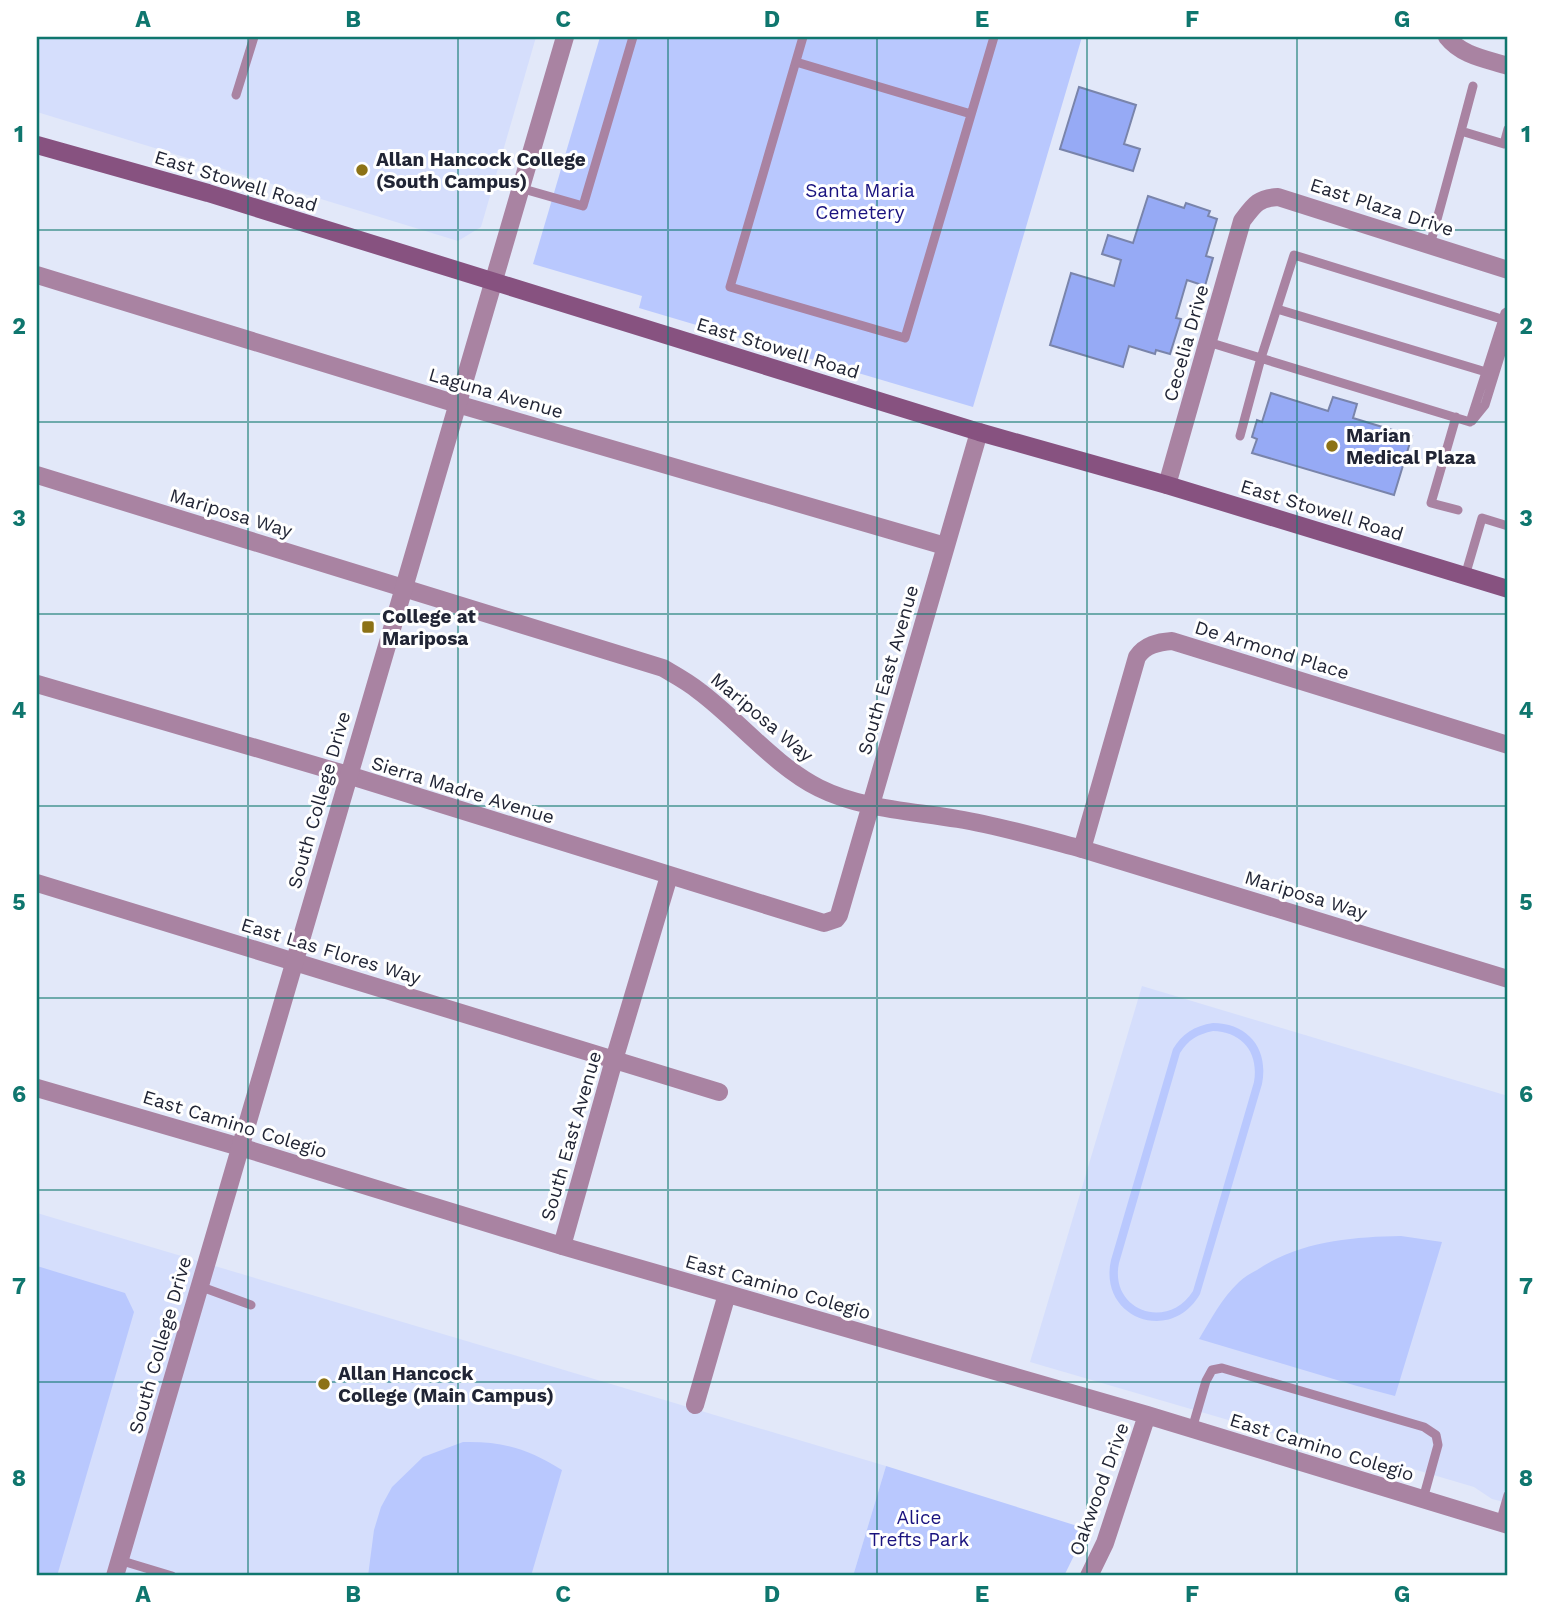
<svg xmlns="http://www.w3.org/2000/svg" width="1545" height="1613" font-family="'Work Sans',sans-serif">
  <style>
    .built { fill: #d5defc }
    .green { fill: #b9c8fe; fill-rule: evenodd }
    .building { fill: #96aaf5; stroke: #7984ab; stroke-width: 2 }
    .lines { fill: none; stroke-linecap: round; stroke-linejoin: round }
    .service { stroke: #a983a2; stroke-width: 9 }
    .minor { stroke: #a983a2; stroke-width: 18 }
    .tertiary { stroke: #a983a2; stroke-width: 18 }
    .secondary { stroke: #875280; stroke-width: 18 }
    .grid { fill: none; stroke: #0f766e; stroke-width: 2; stroke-opacity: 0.55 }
    .poi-dot { fill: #8c7216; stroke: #fff; stroke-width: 2.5 }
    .labels { text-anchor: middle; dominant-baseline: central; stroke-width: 6; stroke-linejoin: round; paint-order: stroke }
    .poi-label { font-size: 19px; font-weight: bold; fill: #212535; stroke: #fff; text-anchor: start }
    .street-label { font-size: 19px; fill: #212535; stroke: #fff }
    .park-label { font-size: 19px; fill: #19127f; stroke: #fff }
    .neatline { fill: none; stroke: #0f766e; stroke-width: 2.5 }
    .grid-label { font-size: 23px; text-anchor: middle; font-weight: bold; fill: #0f766e }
  </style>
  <rect width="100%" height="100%" fill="#e2e8f9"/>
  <path class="built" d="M37,37H536L481,227L458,241L37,112Z
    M1142,986L1508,1096V1503L1492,1499L1474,1487L1349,1450H1331L1030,1362Z
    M37,1213L886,1466L853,1576H37Z"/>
  <path class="green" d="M600,37H1082L973,407L639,308L642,296L533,264Z
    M1213,1023C1248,1023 1269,1049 1262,1084L1200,1294C1171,1345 1098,1318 1111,1260L1173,1049C1182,1034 1194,1026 1213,1023ZM1213,1031C1242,1032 1259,1052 1254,1082L1193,1291C1167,1332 1109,1310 1119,1263L1180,1053C1188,1040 1198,1034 1213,1031Z
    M1401,1236L1442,1242L1395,1396L1357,1386L1199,1339C1211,1319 1222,1298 1239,1282C1244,1277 1251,1273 1257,1270C1300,1241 1351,1237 1401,1236Z
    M37,1266L125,1293L134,1312L57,1576H37Z
    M463,1442C503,1441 528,1449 562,1470L531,1576H368L374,1530L381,1507L392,1487L423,1457Z
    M886,1466L1087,1529L1064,1576H853Z"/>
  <path class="building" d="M1079,87L1136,105L1124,144L1140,149L1133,171L1060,149Z
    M1148,196L1184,208L1186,203L1210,211L1208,216L1217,219L1206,256L1213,258L1205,286L1187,280L1176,318L1181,319L1170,354L1156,350L1155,354L1129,346L1123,367L1050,345L1071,273L1114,286L1121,260L1102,254L1108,235L1133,243Z
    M1271,393L1328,411L1333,397L1357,404L1353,418L1412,436L1394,495L1252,453L1257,439L1252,437L1257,420L1262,422Z"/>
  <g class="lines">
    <path class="service" d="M803,37L730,287L905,338L994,37
      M796,62L971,114
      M236,95L254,37
      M1461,131L1473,86
      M520,188L583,206L633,37
      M1430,245L1461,131L1504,144L1508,129
      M1277,309L1486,372
      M1208,342L1470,422
      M1456,417L1431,503L1458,510
      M1472,421L1485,405L1508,331
      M1470,422L1503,319L1505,313L1508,311
      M1240,436L1261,358L1294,255L1508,321
      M1465,576L1482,518L1508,526
      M199,1286L251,1305
      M1192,1429L1206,1381L1212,1370L1222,1368L1424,1427L1436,1435L1438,1445L1423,1499
      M1500,1523L1508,1495
      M119,1560L172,1576"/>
    <path class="minor" d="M1447,37C1462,56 1486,59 1508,66
      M37,275L457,404L945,546
      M37,475L663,668C675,675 688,682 699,691C738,720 775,766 819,788C861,809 912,811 958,819C1000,826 1041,838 1082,849L1508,979
      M1167,485L1242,221C1254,205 1258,198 1278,197L1508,270
      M37,684L348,775L824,923L836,919L839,915L979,432
      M1082,849L1137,657C1145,645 1158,642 1172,641L1508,745
      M37,883L719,1092
      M37,1088L240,1147L562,1246L1147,1415L1508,1525
      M562,1246L614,1060L669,876
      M695,1405L727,1294
      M1089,1576L1105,1543L1147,1415"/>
    <path class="tertiary" d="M115,1576L565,37"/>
    <path class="secondary" d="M37,145L208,193L979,432L1167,485L1508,589"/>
  </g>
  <path class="grid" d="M248,37V1576M458,37V1576M668,37V1576M877,37V1576M1087,37V1576M1297,37V1576M37,230H1508M37,422H1508M37,614H1508M37,806H1508M37,998H1508M37,1190H1508M37,1382H1508"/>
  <g class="poi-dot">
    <circle cx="362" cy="170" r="7"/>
    <circle cx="1332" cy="446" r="7"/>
    <rect x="361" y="620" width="14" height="14" rx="3.5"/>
    <circle cx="324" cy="1384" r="7"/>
  </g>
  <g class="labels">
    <g class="poi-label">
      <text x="376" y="159">Allan Hancock College<tspan x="376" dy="22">(South Campus)</tspan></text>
      <text x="1346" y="435">Marian<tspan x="1346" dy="22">Medical Plaza</tspan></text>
      <text x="382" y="616">College at<tspan x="382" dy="22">Mariposa</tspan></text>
      <text x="338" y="1373">Allan Hancock<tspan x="338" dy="22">College (Main Campus)</tspan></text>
    </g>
    <g class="street-label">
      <text transform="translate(236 181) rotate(17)">East Stowell Road</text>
      <text transform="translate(1382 207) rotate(18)">East Plaza Drive</text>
      <text transform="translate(1186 343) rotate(-74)">Cecelia Drive</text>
      <text transform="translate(778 348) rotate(17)">East Stowell Road</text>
      <text transform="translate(496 393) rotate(16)">Laguna Avenue</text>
      <text transform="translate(1322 510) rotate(17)">East Stowell Road</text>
      <text transform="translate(231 513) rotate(17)">Mariposa Way</text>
      <text transform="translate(1272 650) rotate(17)">De Armond Place</text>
      <text transform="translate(888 670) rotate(-74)">South East Avenue</text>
      <text transform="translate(762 717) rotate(40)">Mariposa Way</text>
      <text transform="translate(463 790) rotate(17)">Sierra Madre Avenue</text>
      <text transform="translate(319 800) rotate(-74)">South College Drive</text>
      <text transform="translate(1306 895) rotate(17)">Mariposa Way</text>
      <text transform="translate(331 951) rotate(17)">East Las Flores Way</text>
      <text transform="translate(235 1124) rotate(17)">East Camino Colegio</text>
      <text transform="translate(571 1136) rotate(-74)">South East Avenue</text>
      <text transform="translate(778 1287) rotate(16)">East Camino Colegio</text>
      <text transform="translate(160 1345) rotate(-74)">South College Drive</text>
      <text transform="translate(1322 1447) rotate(17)">East Camino Colegio</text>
      <text transform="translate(1099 1489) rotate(-70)">Oakwood Drive</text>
    </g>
    <g class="park-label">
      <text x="860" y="190">Santa Maria<tspan x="860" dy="22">Cemetery</tspan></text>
      <text x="919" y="1517">Alice<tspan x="919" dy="22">Trefts Park</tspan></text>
    </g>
  </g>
  <rect width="1545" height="1613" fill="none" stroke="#ffffff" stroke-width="77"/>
  <rect x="38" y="38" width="1468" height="1536" class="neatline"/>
  <g class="grid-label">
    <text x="143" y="27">A</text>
    <text x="353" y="27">B</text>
    <text x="563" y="27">C</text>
    <text x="772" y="27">D</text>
    <text x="982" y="27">E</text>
    <text x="1192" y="27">F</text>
    <text x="1402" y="27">G</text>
    <text x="19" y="142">1</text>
    <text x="1526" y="142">1</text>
    <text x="19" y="334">2</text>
    <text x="1526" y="334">2</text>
    <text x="19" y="526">3</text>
    <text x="1526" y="526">3</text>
    <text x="19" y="718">4</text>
    <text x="1526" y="718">4</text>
    <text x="19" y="910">5</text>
    <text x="1526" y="910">5</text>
    <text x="19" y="1102">6</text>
    <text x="1526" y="1102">6</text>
    <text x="19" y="1294">7</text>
    <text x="1526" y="1294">7</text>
    <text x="19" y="1486">8</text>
    <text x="1526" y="1486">8</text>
    <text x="143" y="1602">A</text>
    <text x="353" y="1602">B</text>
    <text x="563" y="1602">C</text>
    <text x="772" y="1602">D</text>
    <text x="982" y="1602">E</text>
    <text x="1192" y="1602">F</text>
    <text x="1402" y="1602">G</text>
  </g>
</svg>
